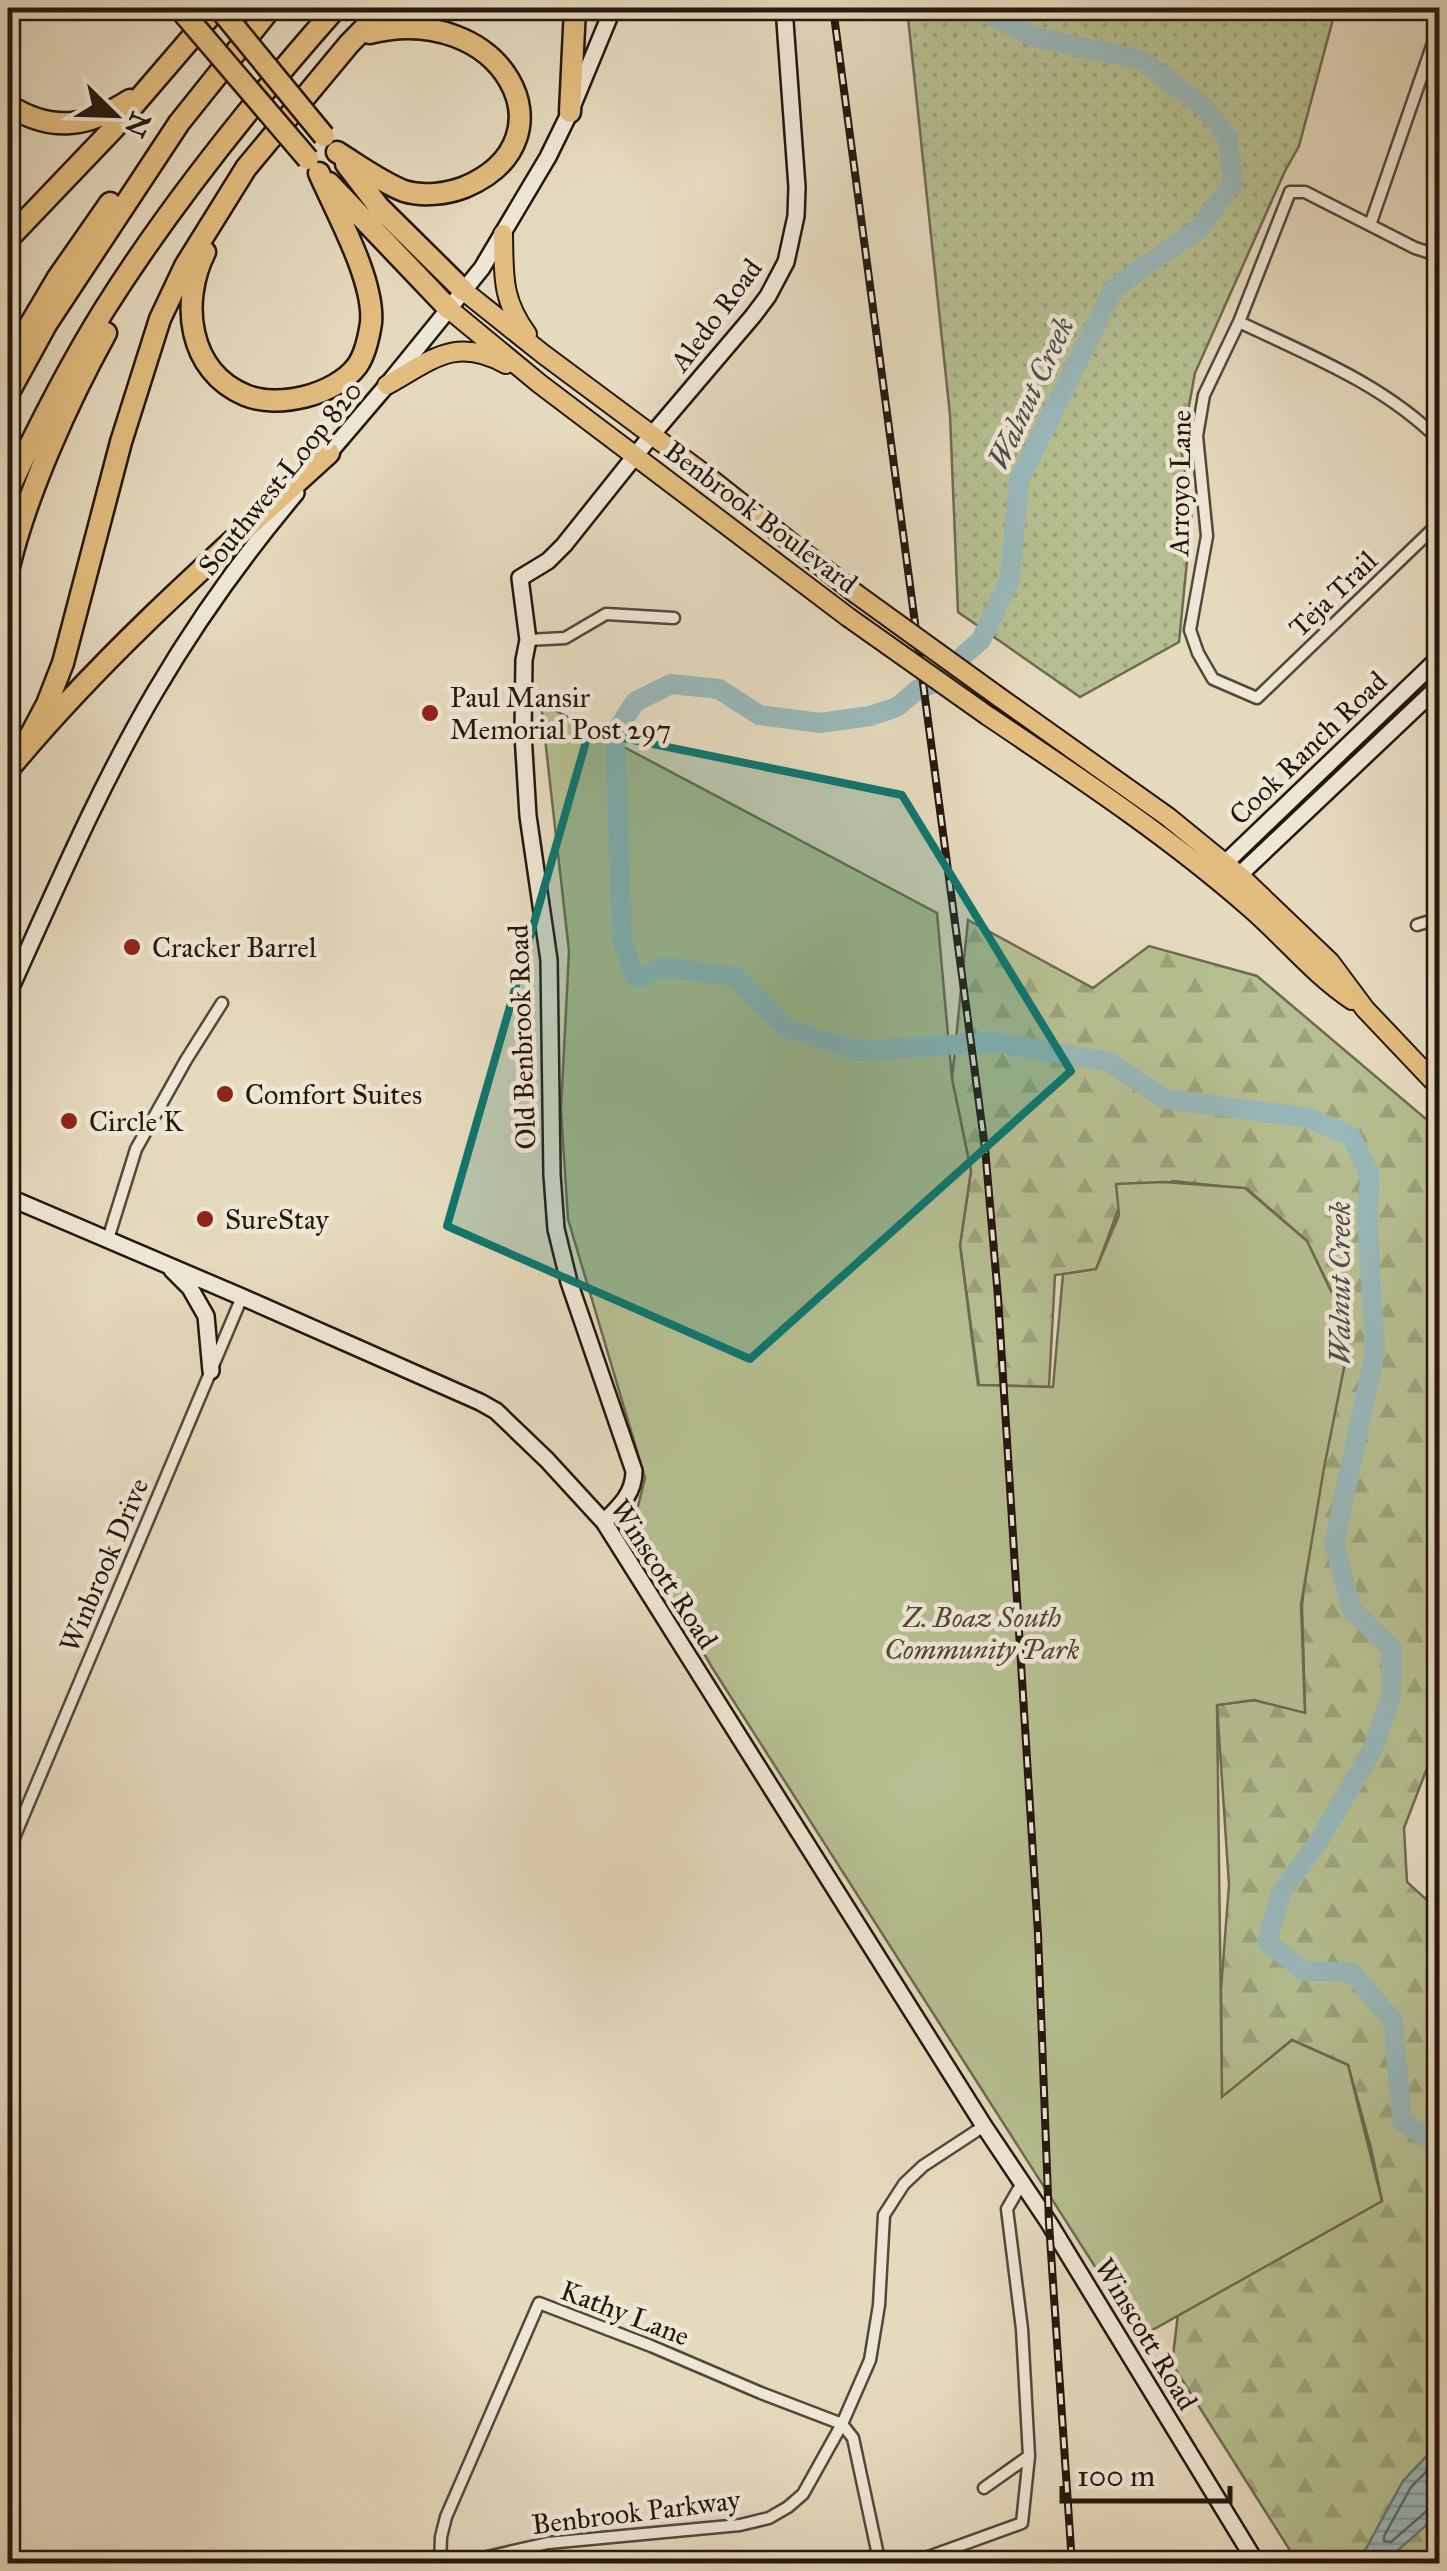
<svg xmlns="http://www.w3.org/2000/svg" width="1447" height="2571" font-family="'IM FELL Great Primer',serif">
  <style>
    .grass { fill: url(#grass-dots); stroke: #6d6b50; stroke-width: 2.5 }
    .forest { fill: url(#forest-firs); stroke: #6d6b50; stroke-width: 2.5 }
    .park { fill: #b6bf91; stroke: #6d6b50; stroke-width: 2.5 }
    .water { fill: url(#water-rules); stroke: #6a7876; stroke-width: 2.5 }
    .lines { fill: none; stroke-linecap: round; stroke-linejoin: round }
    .shore { stroke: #5e6864; stroke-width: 2.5 }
    .river { stroke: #99b8ba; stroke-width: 20 }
    .street-casing { stroke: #54483b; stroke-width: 15 }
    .secondary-casing { stroke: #24170f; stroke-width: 20 }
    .primary-casing { stroke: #24170f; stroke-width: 22 }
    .highway-casing { stroke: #24170f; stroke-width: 25 }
    .street { stroke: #efe7d5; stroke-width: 10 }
    .secondary { stroke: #efe7d5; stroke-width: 15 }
    .primary { stroke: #e3bd7f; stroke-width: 18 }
    .highway { stroke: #e3bd7f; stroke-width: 20 }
    .rail-casing { stroke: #24170f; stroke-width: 8 }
    .rail { stroke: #efe7d5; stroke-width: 4; stroke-dasharray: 11; stroke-linecap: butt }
    .primary-bridge-casing { stroke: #24170f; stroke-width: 22; stroke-linecap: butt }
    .highway-bridge-casing { stroke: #24170f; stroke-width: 25; stroke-linecap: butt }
    .primary-bridge { stroke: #e3bd7f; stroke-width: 18 }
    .highway-bridge { stroke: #e3bd7f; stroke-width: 20 }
    .marked { fill: #0f766e; fill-opacity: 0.2; stroke: #0f766e; stroke-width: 8; stroke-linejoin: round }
    .poi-dot { fill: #8f2418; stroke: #efe7d5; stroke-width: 4 }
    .labels { text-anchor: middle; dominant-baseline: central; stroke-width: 9; stroke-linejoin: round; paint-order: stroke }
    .street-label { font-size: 28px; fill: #24170f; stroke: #efe7d5 }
    .poi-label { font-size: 28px; fill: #24170f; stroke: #efe7d5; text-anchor: start }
    .park-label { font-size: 28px; font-style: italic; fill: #504936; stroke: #efe7d5 }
    .water-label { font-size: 30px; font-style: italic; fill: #4d4f4b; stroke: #efe7d5 }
  </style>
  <defs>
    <pattern id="grass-dots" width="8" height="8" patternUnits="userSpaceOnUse" patternTransform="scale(2.5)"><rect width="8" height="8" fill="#b6bf91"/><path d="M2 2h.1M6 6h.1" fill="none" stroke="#9ca37c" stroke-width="1.8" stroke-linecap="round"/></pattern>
    <pattern id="forest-firs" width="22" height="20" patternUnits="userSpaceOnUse" patternTransform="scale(2.5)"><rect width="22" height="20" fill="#b6bf91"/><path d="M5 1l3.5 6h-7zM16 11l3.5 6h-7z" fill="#9ca37c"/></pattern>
    <pattern id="water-rules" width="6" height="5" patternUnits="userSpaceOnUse" patternTransform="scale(2.5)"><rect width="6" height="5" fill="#99b8ba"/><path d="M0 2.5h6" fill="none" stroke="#849d9f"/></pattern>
  </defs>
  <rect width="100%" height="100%" fill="#e6dabe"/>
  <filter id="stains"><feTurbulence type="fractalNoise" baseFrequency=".002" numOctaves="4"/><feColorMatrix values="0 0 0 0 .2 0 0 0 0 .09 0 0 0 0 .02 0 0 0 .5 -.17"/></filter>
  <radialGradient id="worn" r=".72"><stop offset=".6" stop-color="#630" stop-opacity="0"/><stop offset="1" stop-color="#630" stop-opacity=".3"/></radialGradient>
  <path class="grass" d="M907,8H1336L1299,146L1285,171L1195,373L1181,449L1192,511L1179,642L1080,697L958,612L950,415Z"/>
  <path class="forest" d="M968,920L1093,988L1149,946L1257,976L1439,1130V1737L1404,1828L1407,1882L1439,1911V2563H1298L1172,2364L1178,2314L1382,2201L1371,2148L1348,2065L1292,2040L1222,2098L1221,1989L1229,1885L1217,1705L1254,1700L1305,1712L1302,1606L1309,1534L1351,1332L1307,1241L1247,1189L1173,1181L1122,1199L1096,1270L1055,1275L1049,1387L979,1385L960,1245L971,1171L952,1079Z"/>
  <path class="park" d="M541,703L937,913L952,1079L971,1171L960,1245L978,1385L1053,1387L1063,1274L1096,1269L1119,1215L1116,1184L1163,1182L1245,1188L1307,1241L1351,1333L1324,1468L1301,1605L1305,1713L1254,1700L1217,1705L1222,2097L1292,2040L1348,2065L1382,2201L1140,2337L713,1669L632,1530L645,1478L568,1219L561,1110L569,951Z"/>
  <path class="water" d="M1439,2443V2514L1396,2552L1393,2563H1358L1403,2481Z"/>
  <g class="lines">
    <path class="shore" d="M1440,2458L1411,2487L1384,2536V2541L1391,2542L1429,2509L1440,2507"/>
    <path class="river" d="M976,8L1034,37L1141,60L1204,107L1227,136L1233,182L1201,227L1114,288L1019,480L1010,579L981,640L931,684L917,690L897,707L870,716L820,723L759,715L719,689L671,684L635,702L615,733L622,938L634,976L643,978L661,967L734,976L785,1027L857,1051L993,1042L1110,1062L1164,1099L1309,1118L1351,1136L1370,1176L1367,1215L1375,1352L1334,1543L1352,1610L1392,1649L1391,1697L1373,1749L1320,1839L1281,1893L1267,1942L1304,1971L1351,1972L1393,2021L1402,2121L1440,2147"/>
    <g class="street-casing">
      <path id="street" d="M1370,225L1440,23
        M1440,256L1415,248L1305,192H1290L1239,322L1204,395L1197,436L1207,536L1190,630L1198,653L1213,679L1257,698L1440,522
        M1239,322C1309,355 1385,385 1440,441
        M528,640L565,638L606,614L674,618
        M1417,925L1440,918
        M108,1239L136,1149L186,1060L222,1003
        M8,1852L242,1297
        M984,2488L1029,2456L1022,2329L1007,2209L1022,2183
        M440,2564L441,2537L446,2517L539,2303L651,2346L761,2393L842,2424L853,2438L878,2555L887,2564
        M457,2564L548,2543L740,2525L769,2518L788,2507L803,2494L842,2424L870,2360L879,2305L884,2215L904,2184L923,2166L984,2126
        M909,2564L1022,2523L1029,2456"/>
    </g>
    <g class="secondary-casing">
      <path id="secondary" d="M323,460L387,385L482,268L548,157L570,112L613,8
        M1219,869L1440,657
        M1232,882L1440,685
        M8,994C54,893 98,789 155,692C196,622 244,555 296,493
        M8,1197L242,1297L480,1402L496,1411L547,1460L604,1522L984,2126L1049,2223L1257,2564
        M172,1270L190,1288L206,1316L211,1371
        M604,1522C619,1507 634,1494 634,1471L569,1282L556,1229L552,1175L549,960L528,816L523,734L524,660L528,640L520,578L548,561L564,545L651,436L753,316L768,296L786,262L796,216L797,187L784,8"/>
    </g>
    <g class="primary-casing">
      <path id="primary" d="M503,234C504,274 501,299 527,334
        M464,291L543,354L707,476L855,593
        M449,309L540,384L848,617
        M387,385C432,360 455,336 506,364
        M999,697L1168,817L1239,875L1330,962L1365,1009L1440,1088
        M988,716C1077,776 1168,836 1249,907C1284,937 1313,974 1352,1000"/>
    </g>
    <g class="highway-casing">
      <path id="highway" d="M8,105C52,133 88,127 130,100
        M570,112L575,8
        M337,152C358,165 381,182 404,191C423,197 447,194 465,187C578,139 501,0 369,33
        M346,164L379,207L464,291
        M329,183L449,309
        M8,239L114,128L217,8
        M205,252C180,302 188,371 245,395C278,409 335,395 357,366C365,355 369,336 371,323C375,281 336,212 319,173
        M8,362L57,279L110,203
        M8,394L47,323L179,123L271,8
        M8,491C37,429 68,368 104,310C172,202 252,103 336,8
        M8,571C26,494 68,402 106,333
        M21,753L47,704L63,663L121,442L160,319L185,266L246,168L349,44L384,8
        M8,770C104,654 218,554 329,453"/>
    </g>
    <use href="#street" class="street"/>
    <use href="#secondary" class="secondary"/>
    <use href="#primary" class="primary"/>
    <use href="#highway" class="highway"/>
    <g class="rail-casing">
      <path id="rail" d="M833,8L985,1148L998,1297L1038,1934L1049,2223L1072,2564"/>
    </g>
    <use href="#rail" class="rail"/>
    <g class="primary-bridge-casing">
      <path id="primary-bridge" d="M855,593L999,697
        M848,617L988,716"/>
    </g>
    <g class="highway-bridge-casing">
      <path id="highway-bridge" d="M179,8L308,159
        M219,8L324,136"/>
    </g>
    <use href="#primary-bridge" class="primary-bridge"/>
    <use href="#highway-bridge" class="highway-bridge"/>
  </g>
  <path class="marked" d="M589,731L902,795L1071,1071L750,1359L447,1226Z"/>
  <g class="poi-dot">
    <circle cx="430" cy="713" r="10"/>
    <circle cx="132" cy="947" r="10"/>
    <circle cx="225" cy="1094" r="10"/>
    <circle cx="69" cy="1121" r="10"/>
    <circle cx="205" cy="1219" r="10"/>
  </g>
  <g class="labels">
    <g class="street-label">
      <text transform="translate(716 315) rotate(-53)">Aledo Road</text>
      <text transform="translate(280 478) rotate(-51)">Southwest Loop 820</text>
      <text transform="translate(1180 483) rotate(-89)">Arroyo Lane</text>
      <text transform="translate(761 517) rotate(37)">Benbrook Boulevard</text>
      <text transform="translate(1333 594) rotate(-44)">Teja Trail</text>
      <text transform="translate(1308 748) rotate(-44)">Cook Ranch Road</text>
      <text transform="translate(522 1037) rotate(-92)">Old Benbrook Road</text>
      <text transform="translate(104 1565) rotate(-67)">Winbrook Drive</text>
      <text transform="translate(664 1574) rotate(57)">Winscott Road</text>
      <text transform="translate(625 2313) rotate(21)">Kathy Lane</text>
      <text transform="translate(1146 2334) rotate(59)">Winscott Road</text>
      <text transform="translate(636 2512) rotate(-7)">Benbrook Parkway</text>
    </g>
    <g class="poi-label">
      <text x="450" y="697">Paul Mansir<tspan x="450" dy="32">Memorial Post 297</tspan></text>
      <text x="152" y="947">Cracker Barrel</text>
      <text x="245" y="1094">Comfort Suites</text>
      <text x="89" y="1121">Circle K</text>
      <text x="225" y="1219">SureStay</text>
    </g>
    <g class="park-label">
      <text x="982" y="1617">Z. Boaz South<tspan x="982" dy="32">Community Park</tspan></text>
    </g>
    <g class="water-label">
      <text transform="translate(1031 393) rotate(-65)">Walnut Creek</text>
      <text transform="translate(1340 1283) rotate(-90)">Walnut Creek</text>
    </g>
  </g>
  <rect width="1447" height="2571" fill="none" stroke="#e6dabe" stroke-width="40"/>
  <rect x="10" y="10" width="1427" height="2551" fill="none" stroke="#24170f" stroke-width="5"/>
  <rect x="20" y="20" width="1407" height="2531" fill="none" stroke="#24170f" stroke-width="2.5"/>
  <g transform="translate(115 115) rotate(113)" stroke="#efe7d5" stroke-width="8" paint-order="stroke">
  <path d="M0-8L18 38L0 25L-18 38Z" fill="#24170f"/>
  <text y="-15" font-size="28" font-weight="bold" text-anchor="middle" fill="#24170f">N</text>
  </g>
  <path d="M1062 2486v15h168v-15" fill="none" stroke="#24170f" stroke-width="5"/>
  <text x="1077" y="2486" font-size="30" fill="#24170f" stroke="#efe7d5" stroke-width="8" paint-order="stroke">100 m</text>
  <rect width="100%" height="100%" filter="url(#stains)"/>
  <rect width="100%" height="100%" fill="url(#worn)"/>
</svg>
